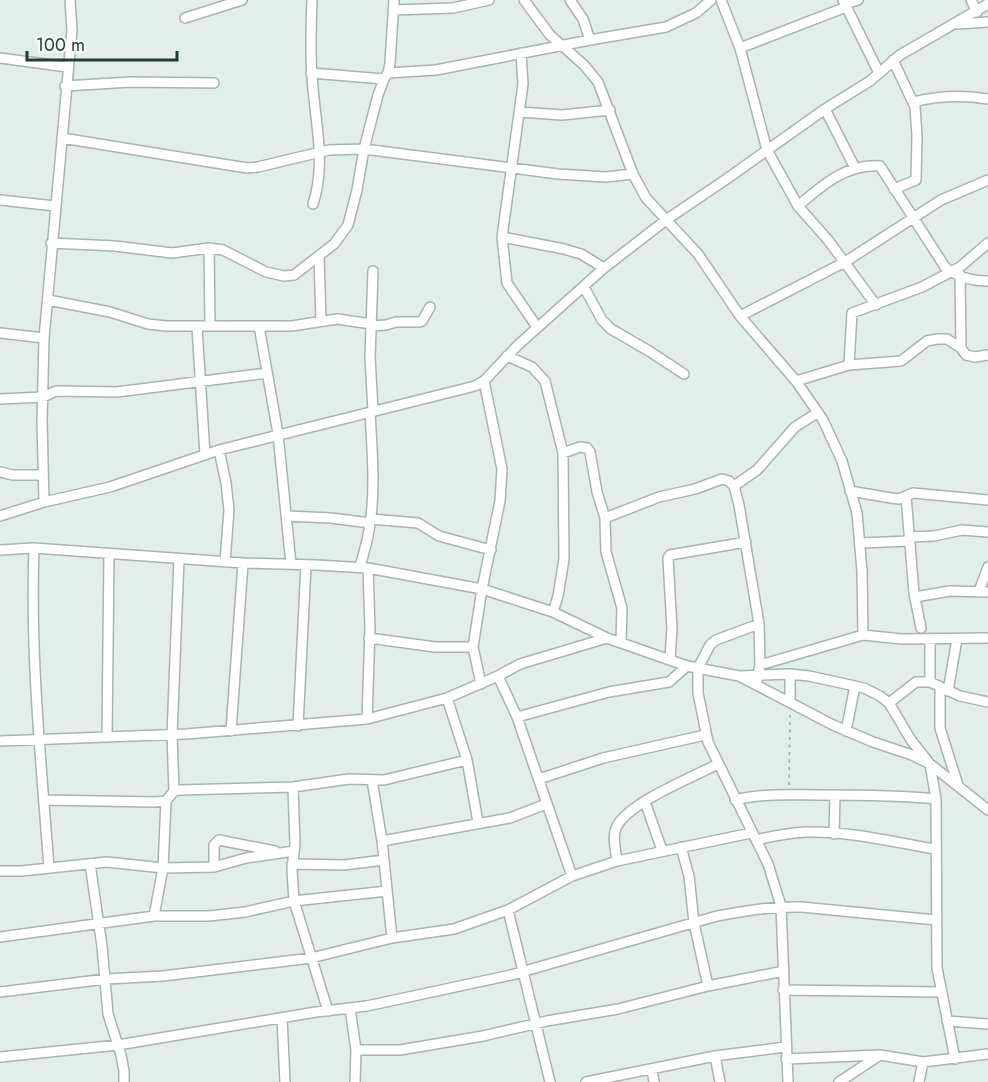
<svg xmlns="http://www.w3.org/2000/svg" width="988" height="1082" font-family="Jost,sans-serif">
  <style>
    .lines { fill: none; stroke-linecap: round; stroke-linejoin: round }
    .minor-casing { stroke: #a6b5b0; stroke-width: 12 }
    .path { stroke: #84afa4; stroke-width: 1.5; stroke-dasharray: 3 4.5; stroke-linecap: butt }
    .minor { stroke: #fff; stroke-width: 9 }
  </style>
  <rect width="100%" height="100%" fill="#e3ede9"/>
  <g class="lines">
    <g class="minor-casing">
      <path id="minor" d="M312,0C311,25 310,50 312,75C314,118 327,162 313,204
        M524,0L550,35L584,65L598,82L633,174L646,198L698,254L740,316L796,381L823,420L842,461L857,513L862,571L863,635
        M570,0L583,19L590,40
        M721,0L740,48L767,150L798,206L828,240L876,305
        M843,0L879,73
        M971,0L977,12
        M845,4L858,0
        M393,10L453,8L489,0
        M185,18L242,0
        M958,24L988,22
        M740,48L846,7
        M521,53L523,84L502,237L507,283L537,327
        M0,58L67,67
        M893,60L915,107L917,136L916,180L894,189
        M311,73L384,79
        M388,73L436,70L590,40L666,27L696,13L711,0
        M65,86L131,82L214,83
        M913,102C937,96 963,95 988,99
        M825,109L855,168
        M520,112L562,115L610,110
        M62,138L247,168L258,167L329,150L364,149L558,174L606,177L633,174
        M0,200L55,206
        M798,206C821,186 847,163 880,166L945,267C957,277 972,281 988,281
        M502,237L564,249L581,254L604,268
        M51,243L115,246L172,253L209,248L223,250L266,272L284,276L294,275L334,244L348,225L357,190L364,149L378,95L384,79L388,73L390,63L394,0
        M209,248L210,325
        M319,256L321,321
        M960,275L961,348
        M584,287L602,320L611,329L649,351L684,374
        M48,300L110,312L148,324L166,326H292L337,319L372,324
        M740,316L845,262L941,200L988,180
        M259,326L278,434L291,564
        M372,326L386,325L396,322H419L422,321L430,307
        M197,327L205,455
        M0,333L44,338
        M507,356L532,367L545,381L563,453L564,559L558,596L553,612
        M849,365L852,313L922,287L960,267L988,243
        M796,381L849,365L901,361L927,341L937,339H947L961,348L966,355L975,357L988,355
        M0,399L43,397L56,391L117,392L267,373
        M373,411L370,357L373,271
        M219,450L226,483L229,510L225,562
        M563,453L580,447L587,448L590,452L597,492L605,518L606,552L622,608L621,642
        M0,472L13,475H43
        M734,486L757,470L795,427L817,413
        M850,491L891,498L899,499L913,493L988,500
        M906,496L914,593L921,628
        M44,502L42,421L44,338L72,30L70,0
        M0,516L44,502L110,487L219,450L475,386L484,381L518,345L604,268L666,220L728,178L825,109L870,81L900,55L988,4
        M287,516L331,518L370,523
        M605,518L659,497L695,489L722,479L729,481L734,486L739,505L759,624L760,665L757,680
        M371,519L418,523L439,536L491,550
        M909,537L934,536L962,530L988,532
        M860,543L910,541
        M34,548C30,654 41,761 49,868
        M0,550L34,548L243,563L316,565L368,568L482,589L553,612L607,638
        M360,567C363,555 367,543 369,530C376,492 372,451 370,412
        M979,591L988,567
        M915,597L950,591L988,592
        M759,624L716,640L710,645L698,668V693L708,742L768,864L781,906L788,1082
        M369,638L435,647H473
        M670,659L672,629L668,558L670,555L746,542
        M760,665L863,635L902,639L988,638
        M790,674V702
        M498,676L517,717L572,876
        M740,676L790,674L809,676L864,688L880,696L889,703L911,740L930,764L936,799L937,968L955,1059
        M930,682V640
        M481,684L473,647L482,589L500,501L502,469L484,381
        M940,687V728L958,785
        M948,691L957,639
        M447,698L467,760L478,822
        M889,703L916,682H930L960,696L988,702
        M517,717L609,692L669,682L687,666
        M367,719L370,629L368,568
        M298,726L306,565
        M231,731L243,563
        M846,731L855,686
        M107,737L109,554
        M0,741L186,734L367,719L447,698L498,676L520,664L607,638L687,666L739,676L833,725L873,742L912,755L930,764L988,810
        M539,779L603,758L705,735
        M372,780L382,841L392,938
        M293,787L295,844L292,870L294,901L328,1011
        M174,791L172,735L179,559
        M44,800L154,802L166,801L174,791L179,790L293,787L349,779L384,780L467,760
        M735,800C762,793 792,795 819,795C858,795 898,795 936,799
        M645,802L662,850
        M834,834L835,795
        M756,840C773,836 789,833 806,832C849,831 893,842 935,849
        M382,841L510,818L546,804
        M681,847L689,876L694,923L708,986
        M617,861C616,851 612,838 616,828C627,803 693,777 718,764
        M90,864L102,946L108,1014L121,1055L124,1071V1082
        M292,864L344,865L384,860
        M214,867V845L219,840L275,851
        M0,871H21L107,862L163,868L214,867L246,858L294,851
        M508,910L550,1082
        M154,916L163,868L166,801
        M0,937L154,916H209L245,912L294,901L387,891
        M783,990L941,992
        M0,992L106,979L163,976L311,958L392,938L454,929L508,910L572,876L617,861L751,833
        M350,1008L356,1050L355,1082
        M282,1018L285,1082
        M947,1021L988,1024
        M356,1050H400L483,1036L547,1021L618,1009L708,986L784,971
        M715,1056L720,1082
        M0,1057L118,1045L316,1012L367,1006L511,975L717,916C745,911 772,906 801,907L936,920
        M786,1059L880,1055L923,1062L988,1054
        M652,1069L654,1082
        M586,1082L715,1056L785,1047
        M839,1082L880,1055
        M919,1082L923,1062"/>
    </g>
    <path class="path" d="M789,785L790,715"/>
    <use href="#minor" class="minor"/>
  </g>
  <path d="M27 51v9h150v-9" fill="none" stroke="#233d38" stroke-width="3"/>
  <text x="36" y="51" font-size="18" fill="#233d38" stroke="#f4f9f6" stroke-width="4.5" paint-order="stroke">100 m</text>
</svg>
